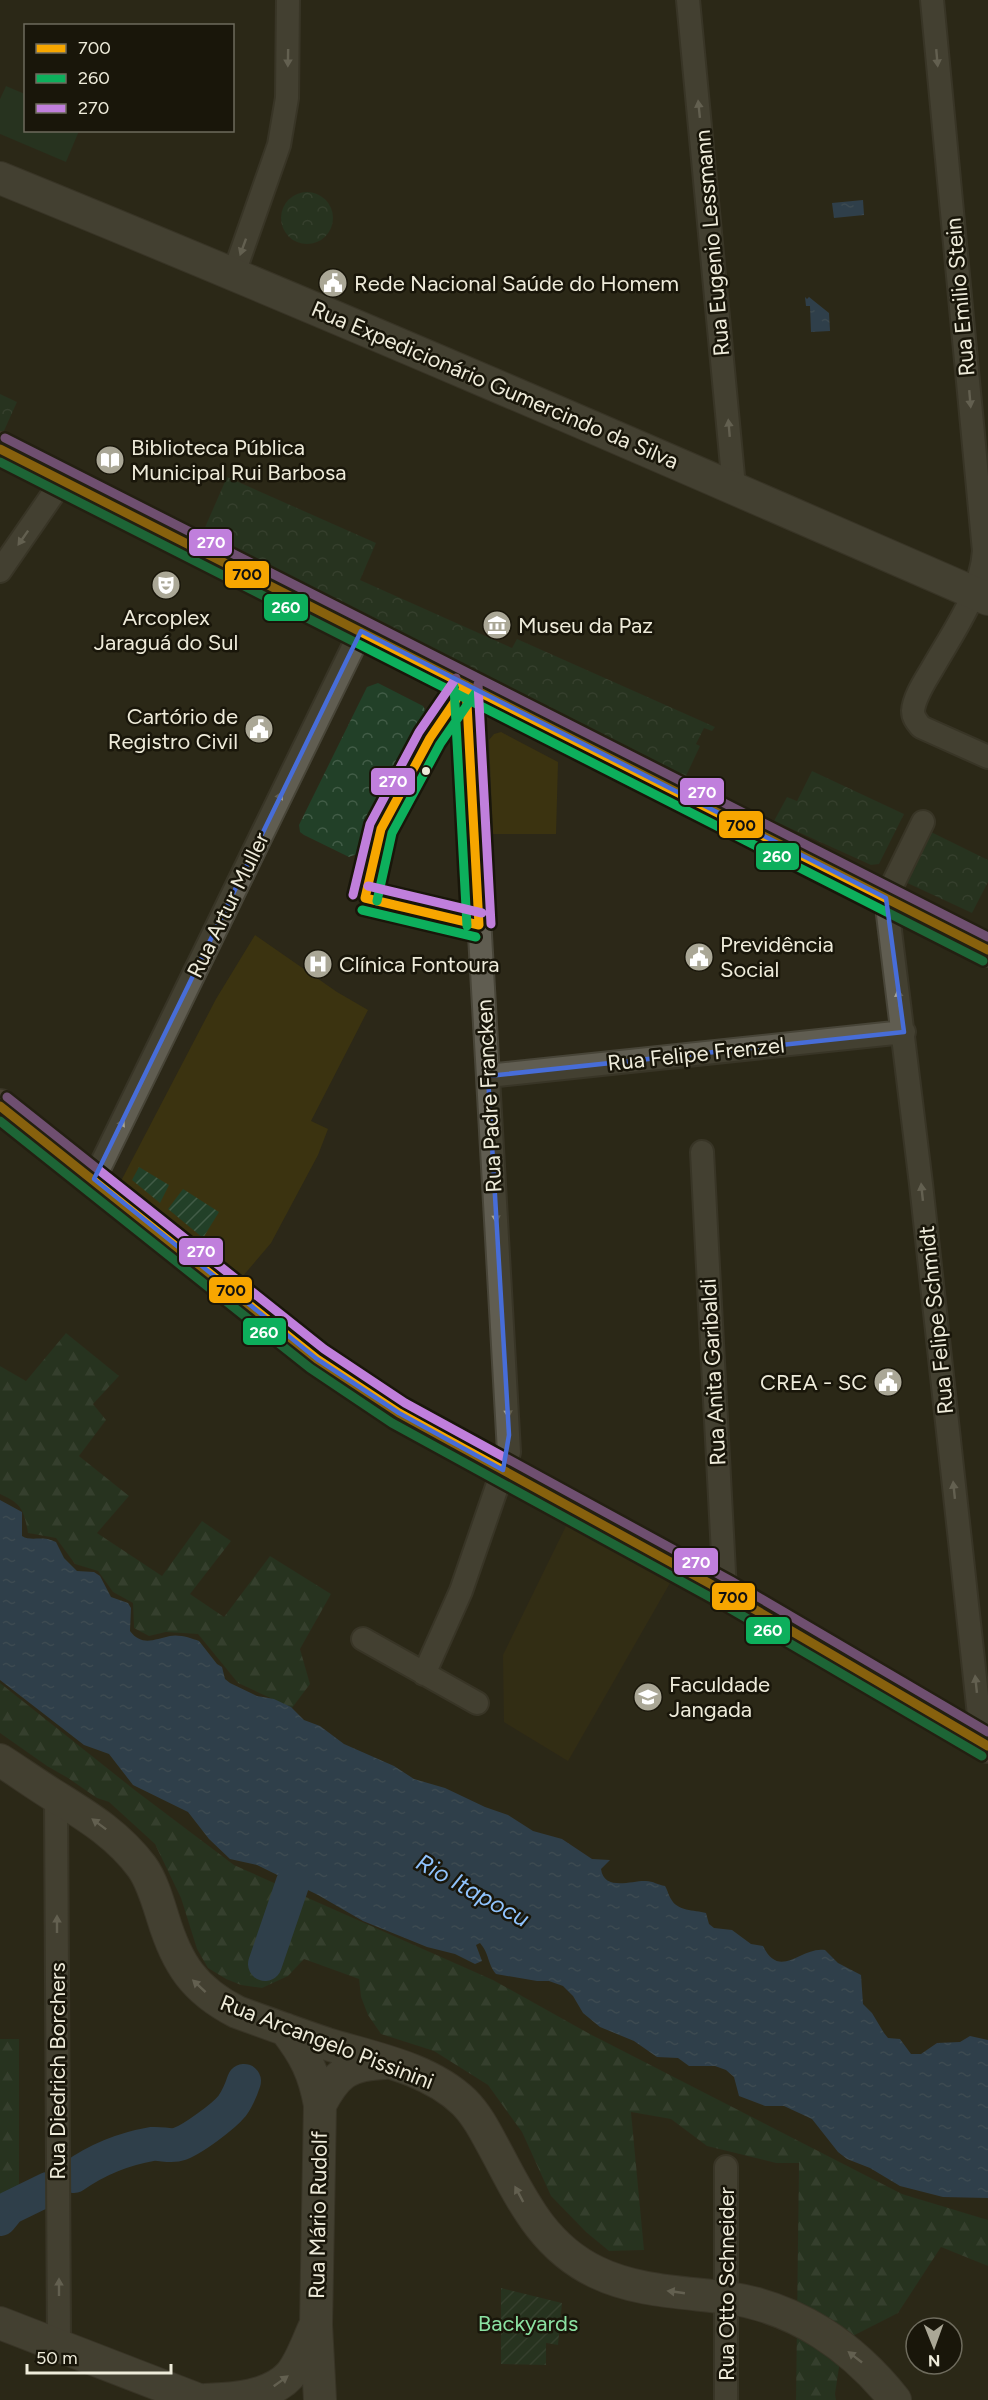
<svg xmlns="http://www.w3.org/2000/svg" width="988" height="2400" font-family="Figtree,sans-serif">
  <style>
    .built { fill: #3b3310 }
    .grass { fill: #224028 }
    .forest { fill: url(#forest-firs) }
    .park { fill: url(#park-crowns) }
    .garden { fill: url(#garden-furrows) }
    .water { fill: url(#water-ripples) }
    .lines { fill: none; stroke-linecap: round; stroke-linejoin: round }
    .river { stroke: #345c87; stroke-width: 34 }
    .street-casing { stroke: #484538; stroke-width: 26 }
    .secondary-casing { stroke: #484538; stroke-width: 34 }
    .highway-casing { stroke: #484538; stroke-width: 36 }
    .street { stroke: #605d51; stroke-width: 22 }
    .secondary { stroke: #605d51; stroke-width: 32 }
    .highway { stroke: #6d5d51; stroke-width: 33 }
    .bus-1-casing { stroke: #19160a; stroke-width: 14 }
    .bus-2-casing { stroke: #19160a; stroke-width: 14 }
    .bus-3-casing { stroke: #19160a; stroke-width: 14 }
    .bus-1 { stroke: #f7a600; stroke-width: 9 }
    .bus-2 { stroke: #0daf5c; stroke-width: 9 }
    .bus-3 { stroke: #c07fdc; stroke-width: 9 }
    .oneway { fill: #a7a496 }
    .marked { fill: none; stroke: #476dd8; stroke-width: 4.5; stroke-linejoin: round }
    .bus-dot { fill: #eeebda; stroke: #19160a; stroke-width: 2 }
    .labels { text-anchor: middle; dominant-baseline: central; stroke-width: 5; stroke-linejoin: round; paint-order: stroke }
    .street-label { font-size: 22px; fill: #eeebda; stroke: #19160a }
    .poi-label { font-size: 22px; fill: #eeebda; stroke: #19160a; text-anchor: start }
    .park-label { font-size: 22px; fill: #8be2a2; stroke: #19160a }
    .water-label { font-size: 24px; font-style: italic; fill: #90c3fd; stroke: #19160a }
    .line-badge { stroke: #19160a; stroke-width: 2 }
    .badge-label { font-size: 16px; text-anchor: middle; font-weight: bold; fill: #fff }
    .pale-badge-label { font-size: 16px; text-anchor: middle; font-weight: bold; fill: #111 }
  </style>
  <defs>
    <pattern id="forest-firs" width="22" height="20" patternUnits="userSpaceOnUse" patternTransform="scale(1.5)"><rect width="22" height="20" fill="#224028"/><path d="M5 1l3.5 6h-7zM16 11l3.5 6h-7z" fill="#425c47"/></pattern>
    <pattern id="park-crowns" width="20" height="18" patternUnits="userSpaceOnUse" patternTransform="scale(1.5)"><rect width="20" height="18" fill="#224028"/><path d="M2 6a3 3 0 1 1 6 0M12 15a3 3 0 1 1 6 0" fill="none" stroke="#425c47"/></pattern>
    <pattern id="garden-furrows" width="10" height="10" patternUnits="userSpaceOnUse" patternTransform="scale(1.5)"><rect width="10" height="10" fill="#224028"/><path d="M-1 1l2-2M0 10L10 0M9 11l2-2" fill="none" stroke="#425c47"/></pattern>
    <pattern id="water-ripples" width="26" height="14" patternUnits="userSpaceOnUse" patternTransform="scale(1.5)"><rect width="26" height="14" fill="#345c87"/><path d="M2 4q2-2 4 0t4 0M15 11q2-2 4 0t4 0" fill="none" stroke="#527497"/></pattern>
  </defs>
  <rect width="100%" height="100%" fill="#2c2818"/>
  <path class="built" d="M501,732L558,762L556,834H493L489,740L494,734Z
    M255,935L337,992L368,1010L311,1121L328,1129L318,1155L271,1243L243,1276L121,1181L216,999Z
    M568,1522L670,1583L568,1761L504,1722L503,1655Z"/>
  <path class="grass" d="M6,86L25,94L26,130L79,131L66,162L0,134V99Z"/>
  <path class="forest" d="M66,1333L119,1376L93,1404L106,1420L79,1456L129,1496L97,1533L162,1576L202,1521L231,1541L190,1594L224,1617L270,1556L331,1594L300,1649L310,1684L292,1708L238,1683L198,1634L166,1632L149,1636L134,1628L133,1603L113,1592L98,1571L75,1564L56,1538L28,1533C24,1510 22,1504 0,1494V1366L26,1381Z
    M0,1683L136,1791L234,1865L493,1980L588,2033L902,2194L988,2220V2266L941,2247L898,2313L843,2341L835,2394L836,2400H796L799,2163H776L707,2146L671,2119L631,2112L644,2250L609,2251L586,2232L551,2196L522,2132L488,2085L434,2051L381,2034L368,2015L361,1997L359,1979L304,1959L288,1976L262,1988L241,1985L226,1979L208,1968L197,1949L181,1898L155,1844L109,1802L97,1798L68,1778L47,1766L0,1733Z
    M0,2039H19V2189H43L42,2210L21,2218L0,2234Z"/>
  <path class="park" d="M281 218a26 26 0 1 1 52 0a26 26 0 1 1-52 0Z
    M0,394L17,402L3,433L0,432Z
    M227,477L376,543L360,580L512,648L517,639L715,727L712,731L704,728L696,744L700,746L686,776L203,532Z
    M378,683L423,706L427,713L359,851L357,854L349,857L304,835L300,832L299,825L367,687Z
    M812,771L904,814L879,864L871,865L774,821L787,797L797,801Z
    M927,830L988,860V882L972,913L903,881Z"/>
  <path class="garden" d="M139,1167L169,1185L160,1203L132,1180Z
    M183,1189L219,1212L203,1238L168,1209Z
    M501,2288L562,2303L558,2345L546,2343V2365L501,2364Z"/>
  <path class="water" d="M863,200L864,215L834,218L832,203Z
    M805,297L807,299L809,297L829,313L830,331L811,332L810,306H806Z
    M0,1500L22,1512V1536C31,1542 42,1535 56,1542L64,1558L77,1571L94,1572L100,1576L111,1597L128,1603L131,1608L130,1631C142,1647 155,1639 170,1636C179,1634 191,1638 199,1641L217,1664L222,1667L225,1679L230,1683L257,1696L274,1699L291,1707L304,1720L320,1726L344,1744L394,1766L414,1779L445,1788L485,1807L508,1815L533,1831L562,1839L592,1859L610,1860L601,1869C604,1892 633,1880 646,1881C653,1881 658,1885 665,1886C668,1891 668,1894 671,1899C677,1911 694,1910 706,1913L709,1924L714,1928L732,1930L751,1944L763,1946C780,1981 801,1946 825,1950L838,1963L861,1975L863,2004L872,2013L884,2033L888,2038L900,2039L911,2054H921L937,2043L960,2042L970,2036L988,2040V2198L943,2197L900,2186L870,2168L847,2159L838,2152L812,2119L784,2106H765L739,2096L734,2077L726,2070L715,2066H689L678,2058L657,2057L634,2041L600,2027L583,2013L573,1996L563,1986L549,1981H537L496,1974C487,1963 490,1955 480,1943L476,1945L482,1961L475,1964L455,1954L427,1947L363,1921L318,1895L257,1865L230,1859L209,1839L188,1812L133,1785L109,1754L84,1745L0,1680Z"/>
  <g class="lines">
    <path class="river" d="M265,1964L293,1882
      M74,2176C98,2159 123,2149 152,2144C161,2143 171,2147 179,2144C192,2140 224,2116 232,2106C238,2098 241,2090 244,2081
      M0,2219L9,2208L48,2189"/>
    <g class="street-casing">
      <path id="street" d="M688,0L734,487
        M932,0L984,551C981,594 953,632 932,669C925,681 914,697 913,711C913,718 917,722 921,727L988,757
        M234,273L279,145L287,98L288,0
        M0,571L62,481
        M923,822L886,898L921,1184L982,1742
        M488,1076L904,1032
        M702,1152L725,1592
        M94,1179L361,631
        M363,1639L477,1703
        M424,1674L461,1591L509,1452L466,685
        M56,1797L59,2346
        M726,2167V2400"/>
    </g>
    <g class="secondary-casing">
      <path id="secondary" d="M0,178C332,313 660,456 988,599
        M0,1760C19,1772 38,1786 58,1798C90,1818 119,1836 142,1867C152,1881 158,1902 163,1918C177,1964 194,1990 237,2012C267,2023 297,2034 327,2044C373,2058 429,2068 464,2102C476,2114 484,2129 492,2144C520,2195 540,2245 596,2272C637,2292 684,2292 729,2298C797,2308 853,2347 895,2400
        M285,2029C305,2055 314,2072 320,2105L316,2325L320,2400
        M320,2105C336,2074 348,2064 385,2063
        M0,2323L199,2400
        M205,2400C233,2399 270,2397 290,2375C301,2362 307,2343 314,2328"/>
    </g>
    <g class="highway-casing">
      <path id="highway" d="M0,449L988,950
        M0,1106L317,1359L399,1413L725,1592L988,1746"/>
    </g>
    <use href="#street" class="street"/>
    <use href="#secondary" class="secondary"/>
    <use href="#highway" class="highway"/>
    <g class="bus-1-casing">
      <path id="bus-1" d="M0,449L988,950
        M466,685L479,925
        M365,898L381,829L430,738L466,685
        M365,898L479,925
        M0,1106L317,1359L399,1413L725,1592L988,1746"/>
    </g>
    <g class="bus-2-casing">
      <path id="bus-2" d="M0,462L983,961
        M454,686L467,926
        M377,901L392,833L440,744L476,692
        M362,910L476,937
        M0,1121L310,1368L392,1423L719,1602L982,1756"/>
    </g>
    <g class="bus-3-casing">
      <path id="bus-3" d="M5,438L988,937
        M478,684L491,924
        M368,886L482,913
        M353,895L370,824L419,732L456,678
        M7,1097L324,1349L405,1403L731,1581L988,1732"/>
    </g>
    <use href="#bus-1" class="bus-1"/>
    <use href="#bus-2" class="bus-2"/>
    <use href="#bus-3" class="bus-3"/>
  </g>
  <defs><path id="oneway-solid" d="M-6-.8H1V-3.2L6.5 0L1 3.2V.8H-6Z" transform="scale(1.5)"/></defs>
  <g class="oneway">
    <use href="#oneway-solid" transform="translate(288 58) rotate(91)"/>
    <use href="#oneway-solid" transform="translate(937 58) rotate(85)"/>
    <use href="#oneway-solid" transform="translate(699 109) rotate(-96)"/>
    <use href="#oneway-solid" transform="translate(243 247) rotate(110)"/>
    <use href="#oneway-solid" transform="translate(970 399) rotate(85)"/>
    <use href="#oneway-solid" transform="translate(729 428) rotate(-95)"/>
    <use href="#oneway-solid" transform="translate(23 538) rotate(125)"/>
    <use href="#oneway-solid" transform="translate(278 800) rotate(-64)"/>
    <use href="#oneway-solid" transform="translate(899 998) rotate(-97)"/>
    <use href="#oneway-solid" transform="translate(120 1127) rotate(-64)"/>
    <use href="#oneway-solid" transform="translate(922 1192) rotate(-96)"/>
    <use href="#oneway-solid" transform="translate(496 1214) rotate(87)"/>
    <use href="#oneway-solid" transform="translate(508 1409) rotate(87)"/>
    <use href="#oneway-solid" transform="translate(954 1490) rotate(-96)"/>
    <use href="#oneway-solid" transform="translate(976 1684) rotate(-96)"/>
    <use href="#oneway-solid" transform="translate(99 1824) rotate(-143)"/>
    <use href="#oneway-solid" transform="translate(57 1924) rotate(-90)"/>
    <use href="#oneway-solid" transform="translate(199 1986) rotate(-137)"/>
    <use href="#oneway-solid" transform="translate(519 2194) rotate(-118)"/>
    <use href="#oneway-solid" transform="translate(59 2287) rotate(-90)"/>
    <use href="#oneway-solid" transform="translate(676 2292) rotate(-172)"/>
    <use href="#oneway-solid" transform="translate(855 2357) rotate(-142)"/>
    <use href="#oneway-solid" transform="translate(281 2381) rotate(-36)"/>
  </g>
  <path d="M0 0H988V2400H0ZM361,631L886,898L904,1032L488,1076L509,1435L503,1470L399,1413L317,1359L94,1179Z" fill="#2c2818" fill-opacity=".55" fill-rule="evenodd"/>
  <path class="marked" d="M361,631L886,898L904,1032L488,1076L509,1435L503,1470L399,1413L317,1359L94,1179Z"/>
  <defs>
    <g id="civic-disc" transform="scale(1.5)"><circle r="9.5" fill="#aaa796" stroke="#19160a"/><path d="M-.6-6.5H3V-4.5H.6V-3L4-1V1h2V6H-6V1h2V-1L-.6-3ZM-1.2 2.5V6h2.4V2.5Z" fill="#fff"/></g>
    <g id="library-disc" transform="scale(1.5)"><circle r="9.5" fill="#aaa796" stroke="#19160a"/><path d="M-6-4Q-3-5.5-.7-3.5V5Q-3 3-6 4ZM6-4Q3-5.5 .7-3.5V5Q3 3 6 4Z" fill="#fff"/></g>
    <g id="theatre-disc" transform="scale(1.5)"><circle r="9.5" fill="#aaa796" stroke="#19160a"/><path d="M-5-5.5Q0-4 5-5.5V0Q5 5 0 6Q-5 5-5 0ZM-3.3-2.5H-1v1.5H-3.3ZM1-2.5H3.3v1.5H1ZM-2.8 1Q0 5.5 2.8 1Z" fill="#fff"/></g>
    <g id="museum-disc" transform="scale(1.5)"><circle r="9.5" fill="#aaa796" stroke="#19160a"/><path d="M0-6L6-3V-2H-6V-3ZM-5-1h2V3h-2ZM-1-1h2V3h-2ZM3-1h2V3H3ZM-6 4H6V6H-6Z" fill="#fff"/></g>
    <g id="hospital-disc" transform="scale(1.5)"><circle r="9.5" fill="#aaa796" stroke="#19160a"/><path d="M-5-5h3v3.5h4V-5h3V5h-3V1.5h-4V5h-3Z" fill="#fff"/></g>
    <g id="university-disc" transform="scale(1.5)"><circle r="9.5" fill="#aaa796" stroke="#19160a"/><path d="M0-5L7-2L0 1L-7-2ZM-4 1L0 2.5L4 1V4Q0 6-4 4Z" fill="#fff"/></g>
  </defs>
  <g fill-rule="evenodd">
    <use href="#civic-disc" x="333" y="283"/>
    <use href="#library-disc" x="110" y="460"/>
    <use href="#theatre-disc" x="166" y="585"/>
    <use href="#museum-disc" x="497" y="625"/>
    <use href="#civic-disc" x="259" y="729"/>
    <use href="#civic-disc" x="699" y="957"/>
    <use href="#hospital-disc" x="318" y="964"/>
    <use href="#civic-disc" x="888" y="1382"/>
    <use href="#university-disc" x="648" y="1697"/>
  </g>
  <circle class="bus-dot" cx="426" cy="771" r="5"/>
  <g class="labels">
    <g class="street-label">
      <text transform="translate(712 243) rotate(-95)">Rua Eugenio Lessmann</text>
      <text transform="translate(960 297) rotate(-95)">Rua Emilio Stein</text>
      <text transform="translate(495 385) rotate(23)">Rua Expedicionário Gumercindo da Silva</text>
      <text transform="translate(228 905) rotate(-64)">Rua Artur Muller</text>
      <text transform="translate(696 1054) rotate(-6)">Rua Felipe Frenzel</text>
      <text transform="translate(489 1096) rotate(-93)">Rua Padre Francken</text>
      <text transform="translate(936 1320) rotate(-96)">Rua Felipe Schmidt</text>
      <text transform="translate(713 1372) rotate(-93)">Rua Anita Garibaldi</text>
      <text transform="translate(327 2042) rotate(21)">Rua Arcangelo Pissinini</text>
      <text transform="translate(57 2071) rotate(-90)">Rua Diedrich Borchers</text>
      <text transform="translate(318 2215) rotate(-89)">Rua Mário Rudolf</text>
      <text transform="translate(726 2284) rotate(-90)">Rua Otto Schneider</text>
    </g>
    <g class="poi-label">
      <text x="354" y="283">Rede Nacional Saúde do Homem</text>
      <text x="131" y="447">Biblioteca Pública<tspan x="131" dy="25">Municipal Rui Barbosa</tspan></text>
      <text x="166" y="617" text-anchor="middle">Arcoplex<tspan x="166" dy="25">Jaraguá do Sul</tspan></text>
      <text x="518" y="625">Museu da Paz</text>
      <text x="238" y="716" text-anchor="end">Cartório de<tspan x="238" dy="25">Registro Civil</tspan></text>
      <text x="720" y="944">Previdência<tspan x="720" dy="25">Social</tspan></text>
      <text x="339" y="964">Clínica Fontoura</text>
      <text x="867" y="1382" text-anchor="end">CREA - SC</text>
      <text x="669" y="1684">Faculdade<tspan x="669" dy="25">Jangada</tspan></text>
    </g>
    <g class="park-label">
      <text x="528" y="2323">Backyards</text>
    </g>
    <g class="water-label">
      <text transform="translate(473 1890) rotate(29)">Rio Itapocu</text>
    </g>
  </g>
  <g class="line-badge">
    <rect x="188" y="528" width="45" height="29" rx="6" fill="#c07fdc"/>
    <rect x="224" y="560" width="46" height="29" rx="6" fill="#f7a600"/>
    <rect x="263" y="593" width="46" height="29" rx="6" fill="#0daf5c"/>
    <rect x="370" y="767" width="46" height="29" rx="6" fill="#c07fdc"/>
    <rect x="679" y="777" width="46" height="29" rx="6" fill="#c07fdc"/>
    <rect x="718" y="810" width="46" height="29" rx="6" fill="#f7a600"/>
    <rect x="755" y="842" width="45" height="29" rx="6" fill="#0daf5c"/>
    <rect x="178" y="1237" width="46" height="29" rx="6" fill="#c07fdc"/>
    <rect x="208" y="1276" width="45" height="28" rx="6" fill="#f7a600"/>
    <rect x="242" y="1317" width="45" height="29" rx="6" fill="#0daf5c"/>
    <rect x="673" y="1547" width="46" height="29" rx="6" fill="#c07fdc"/>
    <rect x="711" y="1582" width="45" height="29" rx="6" fill="#f7a600"/>
    <rect x="745" y="1616" width="46" height="29" rx="6" fill="#0daf5c"/>
  </g>
  <g class="badge-label">
    <text x="211" y="548">270</text>
    <text x="286" y="613">260</text>
    <text x="393" y="787">270</text>
    <text x="702" y="798">270</text>
    <text x="777" y="862">260</text>
    <text x="201" y="1257">270</text>
    <text x="264" y="1338">260</text>
    <text x="696" y="1568">270</text>
    <text x="768" y="1636">260</text>
  </g>
  <g class="pale-badge-label">
    <text x="247" y="580">700</text>
    <text x="741" y="831">700</text>
    <text x="231" y="1296">700</text>
    <text x="733" y="1603">700</text>
  </g>
  <rect x="24" y="24" width="210" height="108" fill="#19160a" stroke="#6e6b5d" stroke-width="1.5"/>
  <rect x="36" y="44" width="30" height="9" fill="#f7a600" stroke="#6e6b5d" stroke-width="1.5"/>
  <text x="78" y="54" font-size="18" fill="#eeebda">700</text>
  <rect x="36" y="74" width="30" height="9" fill="#0daf5c" stroke="#6e6b5d" stroke-width="1.5"/>
  <text x="78" y="84" font-size="18" fill="#eeebda">260</text>
  <rect x="36" y="104" width="30" height="9" fill="#c07fdc" stroke="#6e6b5d" stroke-width="1.5"/>
  <text x="78" y="114" font-size="18" fill="#eeebda">270</text>
  <g transform="translate(934 2346) rotate(179)"><circle r="28" fill="#19160a" stroke="#6e6b5d" stroke-width="1.5"/>
  <path d="M0-4.5L10 22L0 15L-10 22Z" fill="#aaa796"/>
  <text y="-9" font-size="16" font-weight="bold" text-anchor="middle" fill="#eeebda">N</text>
  </g>
  <path d="M27 2364v9h144v-9" fill="none" stroke="#eeebda" stroke-width="3"/>
  <text x="36" y="2364" font-size="18" fill="#eeebda" stroke="#19160a" stroke-width="4.5" paint-order="stroke">50 m</text>
</svg>
